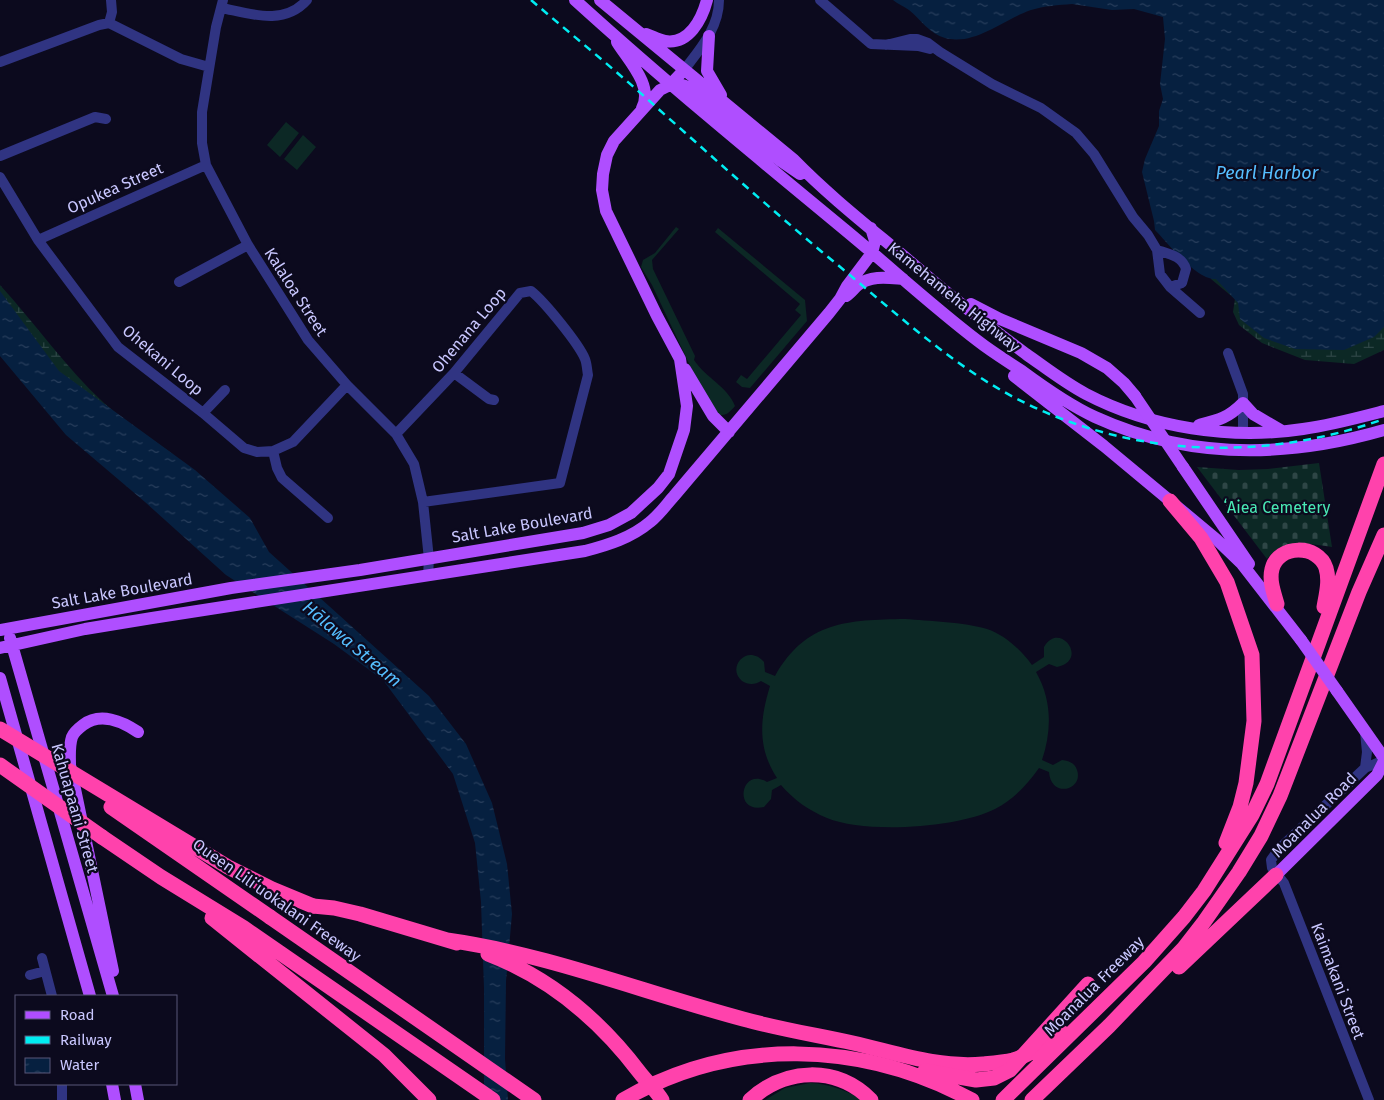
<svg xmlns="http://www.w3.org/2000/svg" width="1384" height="1100" font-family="'Fira Sans',sans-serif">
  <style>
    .grass { fill: #0c2825 }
    .wetland { fill: url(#wetland-marsh) }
    .cemetery { fill: url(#cemetery-stones) }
    .water { fill: url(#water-ripples) }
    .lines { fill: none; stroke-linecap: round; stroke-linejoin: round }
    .minor { stroke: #303482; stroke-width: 10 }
    .major { stroke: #af4eff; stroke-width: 12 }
    .highway { stroke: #ff42ac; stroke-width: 15 }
    .rail { stroke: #00edf2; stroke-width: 2.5; stroke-dasharray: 8 6; stroke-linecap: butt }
    .major-bridge { stroke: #af4eff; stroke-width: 12 }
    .highway-bridge { stroke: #ff42ac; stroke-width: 15 }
    .labels { text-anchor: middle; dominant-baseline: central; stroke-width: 4.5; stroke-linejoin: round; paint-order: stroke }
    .street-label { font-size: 16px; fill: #c9c7ff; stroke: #0c0a1e }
    .park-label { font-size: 16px; fill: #49e9b4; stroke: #0c0a1e }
    .water-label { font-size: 18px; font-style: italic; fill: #55beff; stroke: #0c0a1e }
  </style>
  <defs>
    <pattern id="wetland-marsh" width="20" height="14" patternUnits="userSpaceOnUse" patternTransform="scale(1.25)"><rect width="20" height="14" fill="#0c2825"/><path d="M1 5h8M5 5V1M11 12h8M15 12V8" fill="none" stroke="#2e4646"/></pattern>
    <pattern id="cemetery-stones" width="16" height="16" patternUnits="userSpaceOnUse" patternTransform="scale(1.25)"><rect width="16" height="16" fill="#0c2825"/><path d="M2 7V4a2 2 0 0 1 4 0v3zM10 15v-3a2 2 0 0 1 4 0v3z" fill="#2e4646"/></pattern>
    <pattern id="water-ripples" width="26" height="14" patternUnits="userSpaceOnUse" patternTransform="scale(1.25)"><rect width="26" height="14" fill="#062040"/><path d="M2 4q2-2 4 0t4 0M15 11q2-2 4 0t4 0" fill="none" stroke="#293f5d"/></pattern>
  </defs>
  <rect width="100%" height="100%" fill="#0c0a1e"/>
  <path class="grass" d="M286,122L299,133L280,157L267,145Z
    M303,135L316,147L297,170L284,159Z
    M676,227L679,229L652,260L653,269L695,356L694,360C705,377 728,387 735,406C729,413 726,416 717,415L693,372L652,285L641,267L643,260L655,253Z
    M718,228L805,300L807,321L750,388L742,387L736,382L741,375L747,379L801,315L795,310L800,304L715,232Z
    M905,619C929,621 964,622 987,629C1005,635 1021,650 1032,665L1044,657V647C1059,620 1090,660 1057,667L1049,664L1036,672C1052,700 1052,730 1042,760L1053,765L1062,760C1069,761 1075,763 1077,770C1084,790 1051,799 1049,772L1039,768C1027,785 1014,799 995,809C958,828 865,834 827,818C808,810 794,800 781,785L772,790L771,799L764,807C732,814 741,766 767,782L777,778C757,747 760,719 770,686L761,681C755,685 748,685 742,681C726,668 747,643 764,662L765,672L775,676C806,621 848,620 905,619Z
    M810,1083C830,1084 845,1090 863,1100H765L785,1088Z"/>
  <path class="wetland" d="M1210,273L1384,318V350L1354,364L1305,360L1262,343L1239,325L1233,312L1235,299L1211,279Z
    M0,285C35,323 65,367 104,403C125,422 151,438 174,455L75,402L0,307Z"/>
  <path class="cemetery" d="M1319,463L1332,547C1308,544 1283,537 1267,559L1197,467L1239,470L1268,469Z"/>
  <path class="water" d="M893,0H1384V327L1374,337L1344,350L1295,349L1264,338L1240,319L1238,303L1216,279C1196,280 1169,244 1155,230L1154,221L1142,172L1145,159L1159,126V111L1163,99L1160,84L1165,39L1163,17L1134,9L1112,10L1072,4C1058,5 1044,6 1031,10C1004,19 975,46 945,38C930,34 920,19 909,10C903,6 898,4 893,0Z
    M0,291L59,371L195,470L250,518L269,552L429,696L466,744L492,803L507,864L512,914L506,981L505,1059L508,1100H484V988L481,902L475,843L453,774L383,680L334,644L226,575L145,502L66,435L0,356Z"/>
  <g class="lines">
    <path class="minor" d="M223,0L216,27L202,112V143L206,165L248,245L308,340L347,385L396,434L414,464L423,502L429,559L428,575
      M820,0L871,44L918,46L930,49
      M222,8C251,14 284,26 307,0
      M109,23L112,12L111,0
      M886,45L910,39H917L928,43L940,52L992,84L1041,108L1076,133L1094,154L1133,217L1148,235L1157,250L1160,274L1170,287L1200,313
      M0,62L99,25L109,23L181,59L209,67
      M684,70C700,49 719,28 719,0
      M0,156L95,117L106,119
      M0,177L38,240L118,347L203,413L244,448L257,452L273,451L293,442L347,385
      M38,240L206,165
      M1157,250C1169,254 1182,256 1186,269L1182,283L1170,287
      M179,282L248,245
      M1228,353L1243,394V433
      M454,373L489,399L494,400
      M203,413L225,390
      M396,434L454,373L520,293L531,291C544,301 579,344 585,359C587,364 587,370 588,375L560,483L423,502
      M273,451L277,468L282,478L328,518
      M1365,768L1367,752L1365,732
      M42,958L52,996
      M30,975L45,971
      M62,1084V1100
      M1369,1100L1284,883L1272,868L1271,860L1279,849L1365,768L1384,760"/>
    <path class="major" d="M575,0C662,79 753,154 844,229C889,266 932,306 978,341C992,352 1007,361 1022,371C1045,388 1069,405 1095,417C1189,460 1287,458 1384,430
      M600,0L794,160C833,200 878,234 920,270C954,299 990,327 1026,354C1046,368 1065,383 1086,394C1151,428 1231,440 1303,429C1331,425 1357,418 1384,411
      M646,34C652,36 659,40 665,41C689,45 702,19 707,0
      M709,36L707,71L721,95
      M617,42C628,60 654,86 642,108
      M670,85C679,82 687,86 694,91L781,161L800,174
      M846,296C851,293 854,288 858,285C871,275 889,278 903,279
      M971,304L1000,319L1081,353L1107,368L1124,383L1135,396
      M685,369L713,416L729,432
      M1014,376L1104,446L1216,539L1242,564L1301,640
      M1199,425C1219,420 1228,418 1243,403L1253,414L1282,431
      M1183,467L1249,564
      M0,630L231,588L360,570L583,533L609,525L631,513L658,488L669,474L684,430L687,406L680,359L657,316L606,211L602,190L603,174L607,155L614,141L660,90L670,85L684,70
      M10,638L113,996
      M0,648L85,629L152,618L585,551C608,545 631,538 650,522C659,515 666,505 674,496L829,313L840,299L847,286L872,253L875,241L871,228
      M0,678L90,996
      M1337,691L1384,758
      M1276,875L1377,775L1384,761
      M113,971L70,765C70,756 69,746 72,737C74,732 79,728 83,725C100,712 122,721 138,732
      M112,1084L115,1100
      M135,1084L138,1100"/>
    <path class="highway" d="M1170,501L1201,538L1227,582L1252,655L1254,721L1246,783L1240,807L1226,843
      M1277,604C1274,593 1269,581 1272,569C1278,544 1318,544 1326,568C1330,581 1326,595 1324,607
      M102,837L161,877L244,928L493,1100
      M313,906L334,908L360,914L457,943
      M270,917L534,1100
      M212,918L384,1055L429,1100
      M447,940C547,954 645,993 743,1019C779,1029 816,1035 853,1043C897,1053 937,1068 983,1064C993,1063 1004,1062 1013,1060C1027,1056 1051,1041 1063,1033
      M488,954C550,978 600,1020 640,1073C647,1082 656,1090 662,1100
      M1179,967L1276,875
      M750,1100C785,1068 836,1065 871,1100
      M1003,1100L1144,962L1184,917L1204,891L1252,815L1267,784L1384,464
      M1032,1100L1109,1026L1183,949L1204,922L1239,872L1261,836L1280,796L1359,592L1384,535"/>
    <path class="rail" d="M531,0C572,35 614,69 654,105C710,155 765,204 822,252C874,294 924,341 981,378C1102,456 1249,467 1384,419"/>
    <path class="major-bridge" d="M1135,396L1183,467
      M1301,640L1337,691"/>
    <path class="highway-bridge" d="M0,729L228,867L272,889L313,906
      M0,765L102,837
      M111,807L270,917
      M925,1071L976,1080L994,1078L1010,1070L1088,984
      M623,1100C733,1036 862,1041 972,1100"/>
  </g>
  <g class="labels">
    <g class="street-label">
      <text transform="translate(115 188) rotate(-24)">Opukea Street</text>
      <text transform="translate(296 292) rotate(57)">Kalaloa Street</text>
      <text transform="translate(954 297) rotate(39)">Kamehameha Highway</text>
      <text transform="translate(469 330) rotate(-50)">Ohenana Loop</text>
      <text transform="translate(163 360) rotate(40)">Ohekani Loop</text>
      <text transform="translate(522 525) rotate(-10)">Salt Lake Boulevard</text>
      <text transform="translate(122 591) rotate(-10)">Salt Lake Boulevard</text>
      <text transform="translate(75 808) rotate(74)">Kahuapaani Street</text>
      <text transform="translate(1314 815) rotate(-45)">Moanalua Road</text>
      <text transform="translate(277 900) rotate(35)">Queen Liliʻuokalani Freeway</text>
      <text transform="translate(1338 981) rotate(69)">Kaimakani Street</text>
      <text transform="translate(1094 986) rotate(-45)">Moanalua Freeway</text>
    </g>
    <g class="park-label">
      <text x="1277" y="507">ʻAiea Cemetery</text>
    </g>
    <g class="water-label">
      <text x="1267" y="173">Pearl Harbor</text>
      <text transform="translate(352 644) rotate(40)">Hālawa Stream</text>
    </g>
  </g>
  <rect x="15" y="995" width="162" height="90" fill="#0c0a1e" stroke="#585678"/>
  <rect x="25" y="1011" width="25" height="8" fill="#af4eff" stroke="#585678"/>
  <text x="60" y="1020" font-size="15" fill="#c9c7ff">Road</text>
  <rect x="25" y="1036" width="25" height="8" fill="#00edf2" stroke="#585678"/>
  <text x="60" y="1045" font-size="15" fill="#c9c7ff">Railway</text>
  <rect x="25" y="1058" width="25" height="15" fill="url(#water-ripples)" stroke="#585678"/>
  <text x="60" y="1070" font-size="15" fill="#c9c7ff">Water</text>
</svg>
